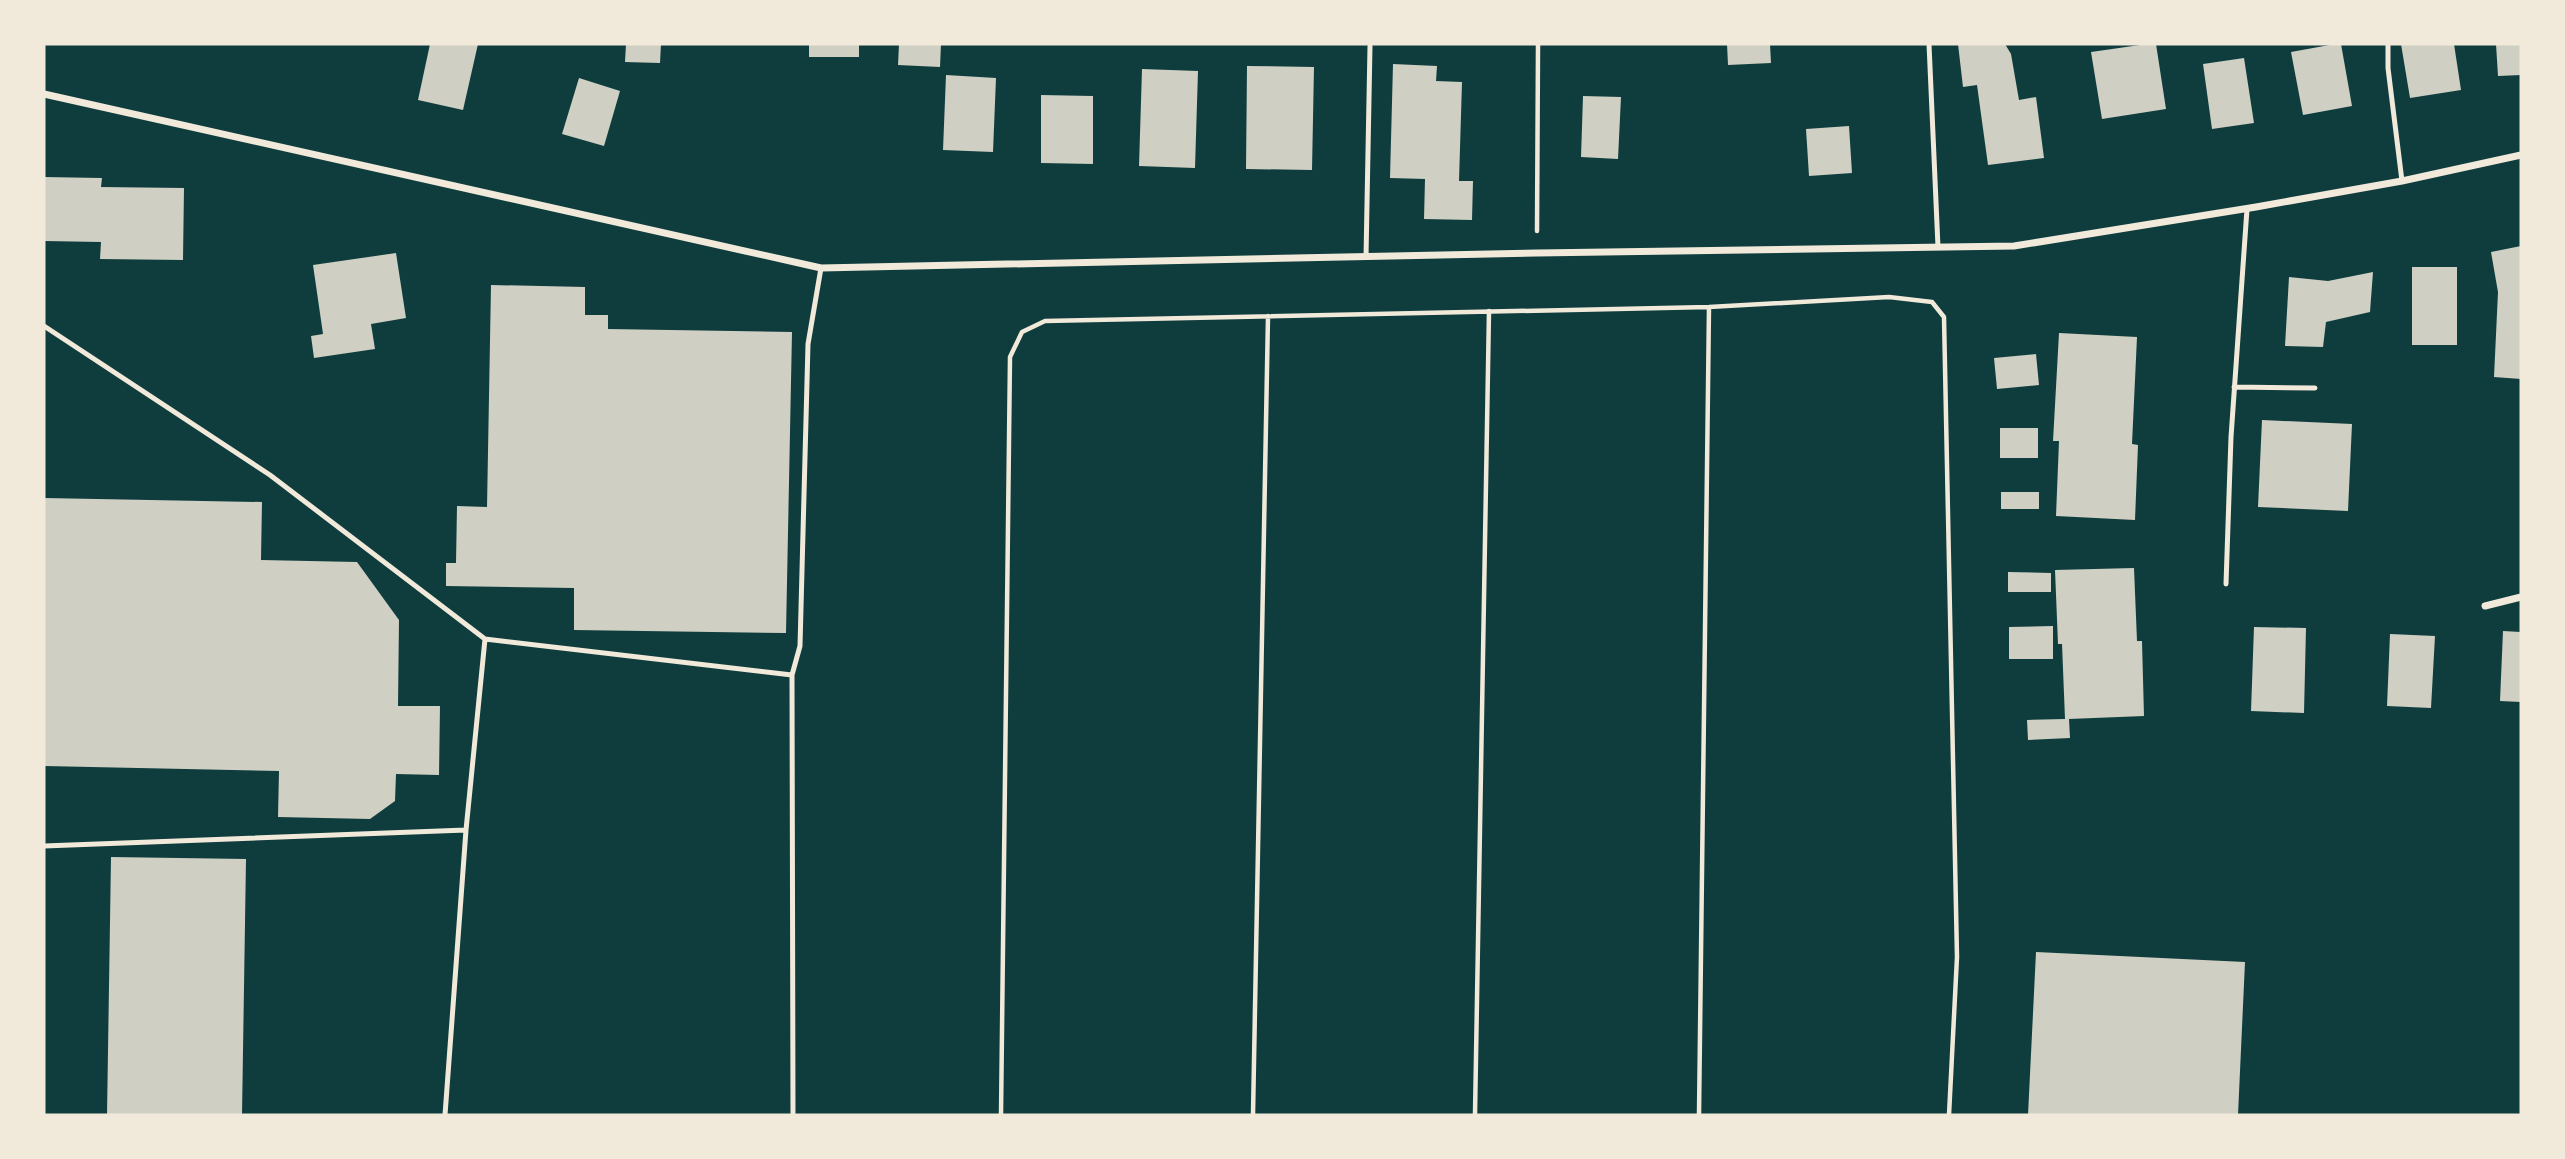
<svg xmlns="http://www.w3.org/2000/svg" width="2565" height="1159" font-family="'Asap Condensed',sans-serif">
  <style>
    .building { fill: #cfcfc3 }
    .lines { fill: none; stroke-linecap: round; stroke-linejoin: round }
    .path { stroke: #f1e9da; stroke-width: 4.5 }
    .service { stroke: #f1e9da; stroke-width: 5 }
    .minor { stroke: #f1e9da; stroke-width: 7 }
  </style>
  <rect width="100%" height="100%" fill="#0f3d3e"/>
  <path class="building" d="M430,44H478L463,110L418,100Z
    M626,44H661L660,63L625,62Z
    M809,44H859V57H809Z
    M899,44H941L940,67L898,65Z
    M1727,44H1770L1771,63L1728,65Z
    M1958,44H2005L2011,54L2019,100L2036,97L2044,158L1988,165L1977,85L1963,87Z
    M2147,44H2156L2166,109L2102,119L2091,52Z
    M2335,44H2341L2352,106L2303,115L2291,52Z
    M2401,44H2454L2461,90L2410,98Z
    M2496,44H2521V75L2498,76Z
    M2244,58L2254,123L2212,129L2203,64Z
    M1393,64L1437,66L1436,81L1462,82L1459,181H1473L1472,220L1424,219L1425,179L1390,178Z
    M1247,66L1314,67L1312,170L1246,169Z
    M1142,69L1198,71L1195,168L1139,166Z
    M946,75L996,78L993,152L943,150Z
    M579,78L620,91L604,146L562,134Z
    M1041,95L1093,96V164L1041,163Z
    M1583,96L1621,97L1618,159L1581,157Z
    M1849,126L1852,173L1809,176L1806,129Z
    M44,177L102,178L101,187L184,188L183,260L100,259L101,242L44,241Z
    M2521,246V379L2494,377L2498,292L2491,252Z
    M396,253L406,318L371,324L375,349L314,358L311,336L323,334L313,265Z
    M2412,267H2457V345H2412Z
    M2373,272L2370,312L2326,322L2323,347L2285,346L2289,277L2328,281Z
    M491,285L585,287V315H608V329L792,332L786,633L574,630V588L446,586V563H456L457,506L487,507Z
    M2059,333L2137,337L2132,444L2138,445L2135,520L2056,516L2059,441H2053Z
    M2036,354L2039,385L1997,389L1994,358Z
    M2262,420L2352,424L2348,511L2258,507Z
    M2000,428H2038V458H2000Z
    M2001,492H2039V509H2001Z
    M44,498L262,502L261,560L357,562L399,620L398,706H440L439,775L396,774L395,801L370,819L278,817L279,771L44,766Z
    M2134,568L2137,641H2142L2144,716L2069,719L2070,738L2028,740L2027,720L2065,719L2062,644H2058L2055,570Z
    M2008,572L2051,573V592H2008Z
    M2053,626V659H2009V627Z
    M2254,627L2306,628L2304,713L2251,711Z
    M2503,631L2521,632V702L2500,701Z
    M2390,634L2435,636L2431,708L2387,706Z
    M111,857L246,859L242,1115H107Z
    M2036,952L2245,962L2238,1115H2028Z"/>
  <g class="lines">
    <path class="path" d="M1537,231L1538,44
      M1001,1115L1010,357L1022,332L1045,321L1709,307L1889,297L1932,302L1944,317L1957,957L1949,1115
      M1253,1115L1268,316
      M1475,1115L1489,311
      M1699,1115L1709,307"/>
    <path class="service" d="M1929,44L1938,247
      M2388,44V68L2402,181
      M1366,257L1370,46
      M44,326L270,475L485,639L792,675L793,1115
      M2234,387L2315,388
      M2226,584L2231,437L2247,209
      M792,675L800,646L808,344L821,268
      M44,846L466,830
      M445,1115L466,830L485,639"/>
    <path class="minor" d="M44,94L821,268L1537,253L2014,246L2256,207L2402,181L2521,155
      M2485,606L2521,597"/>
  </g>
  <rect width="2565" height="1159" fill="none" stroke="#f1e9da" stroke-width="91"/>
</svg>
